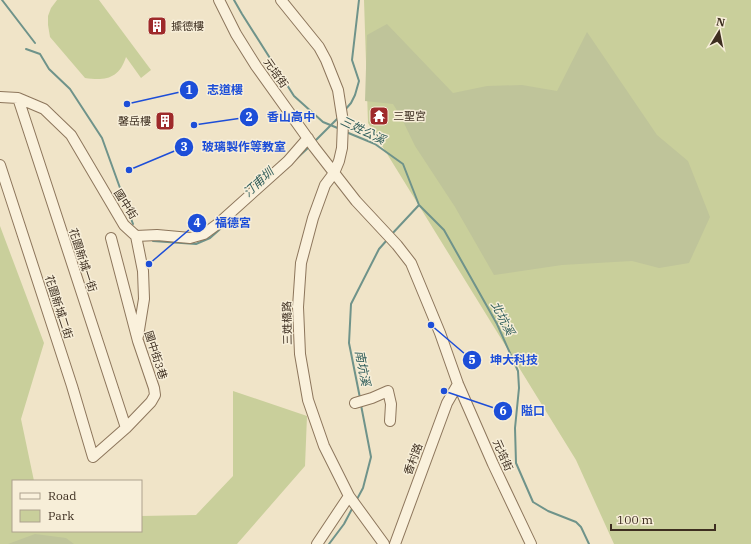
<svg xmlns="http://www.w3.org/2000/svg" width="751" height="544" font-family="'IBM Plex Serif','Noto Sans TC',serif">
  <style>
    .green { fill: #c9cf9b }
    .cemetery { fill: #bfc49a }
    .lines { fill: none; stroke-linecap: round; stroke-linejoin: round }
    .stream { stroke: #6f938a; stroke-width: 2 }
    .minor-casing { stroke: #8d765c; stroke-width: 12 }
    .minor { stroke: #faf1dc; stroke-width: 10 }
    .labels { text-anchor: middle; dominant-baseline: central; stroke-width: 3; stroke-linejoin: round; paint-order: stroke }
    .poi-label { font-size: 11px; fill: #3d2e20; stroke: #f7eed8; text-anchor: start }
    .street-label { font-size: 11px; fill: #3d2e20; stroke: #f7eed8 }
    .water-label { font-size: 12px; font-style: italic; fill: #2f5d5a; stroke: #f7eed8 }
    .leader { fill: none; stroke: #1d4ed8; stroke-width: 1.5 }
    .callout-dot { fill: #1d4ed8; stroke: #f7eed8; stroke-width: 1.5 }
    .mark-label { font-size: 12px; text-anchor: middle; font-weight: bold; fill: #fff }
    .callout-label { font-size: 12px; text-anchor: middle; font-weight: bold; fill: #1d4ed8; stroke: #f7eed8; stroke-width: 3; stroke-linejoin: round; paint-order: stroke }
  </style>
  <rect width="100%" height="100%" fill="#f0e4c8"/>
  <path class="green" d="M57,0H99L151,70L141,78L126,57C119,79 105,81 85,78L50,37L48,25V16L51,8Z
    M364,0H751V544H614L576,460L368,123Z
    M0,226L44,343L21,419L34,481H13V531H141V516L196,515L233,476V391L307,416L305,466L237,544H0Z"/>
  <path class="cemetery" d="M387,24L453,93L487,86L522,85L557,91L587,32L657,135L688,161L710,217L689,263L659,268L632,261L562,265L494,275L455,207L415,146L401,117L393,104L365,101L367,35Z
    M35,534L66,538L74,544H8Z"/>
  <g class="lines">
    <path class="stream" d="M2,0L35,43
      M234,0L242,14L294,96L323,122L340,129
      M26,49L40,54L49,69L70,89L102,138L133,224
      M344,111L351,103L355,95L359,81L352,60L359,0
      M346,132L375,144L403,164L419,205L444,230L497,324L518,371L519,388L515,428L516,463L533,502L548,511L576,522L581,527L589,544
      M314,142L339,117
      M295,160L309,147
      M391,235L419,205
      M153,241L196,244L210,238L227,223
      M360,398L349,343L351,304L379,249L387,240
      M356,501L363,488L371,457L361,405
      M329,544L344,524L353,507"/>
    <g class="minor-casing">
      <path id="minor" d="M219,0L236,34L256,66L314,147L356,201L397,245L411,263L440,333L458,384L493,464L531,544
        M281,0L319,47L326,60L338,90L343,122L342,148L339,161L334,173L325,185L313,218L301,263L298,307L300,354L308,400L324,446L349,496L384,544
        M0,97L18,98L44,109L71,135L124,225L136,236L157,235L190,238L204,234L219,223L288,161L308,138
        M18,98L126,428
        M0,165L72,386L93,457L126,428L151,402L155,395L154,388L138,341L111,238
        M136,236L143,271L144,299L138,336
        M355,403L372,398L388,391L391,404L390,421
        M317,544L349,496
        M395,544L447,403L458,384"/>
    </g>
    <use href="#minor" class="minor"/>
  </g>
  <defs>
    <g id="building-square" transform="scale(1)"><rect x="-9" y="-9" width="18" height="18" rx="4" fill="#9e2a2b" stroke="#f7eed8"/><path d="M-4-6H4V6H1V3H-1V6H-4ZM-2.5-4.3h1.7v1.8h-1.7ZM.8-4.3h1.7v1.8H.8ZM-2.5-1h1.7V.8h-1.7ZM.8-1h1.7V.8H.8Z" fill="#fff"/></g>
    <g id="temple-square" transform="scale(1)"><rect x="-9" y="-9" width="18" height="18" rx="4" fill="#9e2a2b" stroke="#f7eed8"/><path d="M0-6L5-2H3V0L6.5 2.5H4V6H1.5V3h-3V6H-4V2.5H-6.5L-3 0V-2H-5Z" fill="#fff"/></g>
  </defs>
  <g fill-rule="evenodd">
    <use href="#building-square" x="157" y="26"/>
    <use href="#temple-square" x="379" y="116"/>
    <use href="#building-square" x="165" y="121"/>
  </g>
  <g class="labels">
    <g class="poi-label">
      <text x="171" y="26">據德樓</text>
      <text x="393" y="116">三聖宮</text>
      <text x="151" y="121" text-anchor="end">馨岳樓</text>
    </g>
    <g class="street-label">
      <text transform="translate(276 73) rotate(55)">元培街</text>
      <text transform="translate(126 204) rotate(58)">國中街</text>
      <text transform="translate(83 260) rotate(72)">花園新城一街</text>
      <text transform="translate(59 307) rotate(72)">花園新城二街</text>
      <text transform="translate(287 323) rotate(-91)">三姓橋路</text>
      <text transform="translate(156 355) rotate(72)">國中街3巷</text>
      <text transform="translate(503 455) rotate(66)">元培街</text>
      <text transform="translate(413 459) rotate(-70)">香村路</text>
    </g>
    <g class="water-label">
      <text transform="translate(363 130) rotate(26)">三姓公溪</text>
      <text transform="translate(258 182) rotate(-43)">汀甫圳</text>
      <text transform="translate(503 318) rotate(63)">北坑溪</text>
      <text transform="translate(363 368) rotate(79)">南坑溪</text>
    </g>
  </g>
  <path class="leader" d="M127 104L189 90M194 125L249 117M129 170L184 147M149 264L197 223M431 325L472 360M444 391L503 411"/>
  <g class="callout-dot">
    <circle cx="127" cy="104" r="4"/>
    <circle cx="194" cy="125" r="4"/>
    <circle cx="129" cy="170" r="4"/>
    <circle cx="149" cy="264" r="4"/>
    <circle cx="431" cy="325" r="4"/>
    <circle cx="444" cy="391" r="4"/>
    <circle cx="189" cy="90" r="10"/>
    <circle cx="249" cy="117" r="10"/>
    <circle cx="184" cy="147" r="10"/>
    <circle cx="197" cy="223" r="10"/>
    <circle cx="472" cy="360" r="10"/>
    <circle cx="503" cy="411" r="10"/>
  </g>
  <g class="mark-label">
    <text x="189" y="94">1</text>
    <text x="249" y="121">2</text>
    <text x="184" y="151">3</text>
    <text x="197" y="227">4</text>
    <text x="472" y="364">5</text>
    <text x="503" y="415">6</text>
  </g>
  <g class="callout-label">
    <text x="225" y="94">志道樓</text>
    <text x="291" y="121">香山高中</text>
    <text x="244" y="151">玻璃製作等教室</text>
    <text x="233" y="227">福德宮</text>
    <text x="514" y="364">坤大科技</text>
    <text x="533" y="415">隘口</text>
  </g>
  <rect x="12" y="480" width="130" height="52" fill="#f7eed8" stroke="#ada18e"/>
  <rect x="20" y="493" width="20" height="6" fill="#faf1dc" stroke="#ada18e"/>
  <text x="48" y="500" font-size="12" fill="#3d2e20">Road</text>
  <rect x="20" y="510" width="20" height="12" fill="#c9cf9b" stroke="#ada18e"/>
  <text x="48" y="520" font-size="12" fill="#3d2e20">Park</text>
  <g transform="translate(719 32) rotate(10)" stroke="#f7eed8" stroke-width="3" paint-order="stroke">
  <path d="M0-3L7 15L0 10L-7 15Z" fill="#3d2e20"/>
  <text y="-6" font-size="11" font-weight="bold" text-anchor="middle" fill="#3d2e20">N</text>
  </g>
  <path d="M611 524v6h104v-6" fill="none" stroke="#3d2e20" stroke-width="2"/>
  <text x="617" y="524" font-size="12" fill="#3d2e20" stroke="#f7eed8" stroke-width="3" paint-order="stroke">100 m</text>
</svg>
